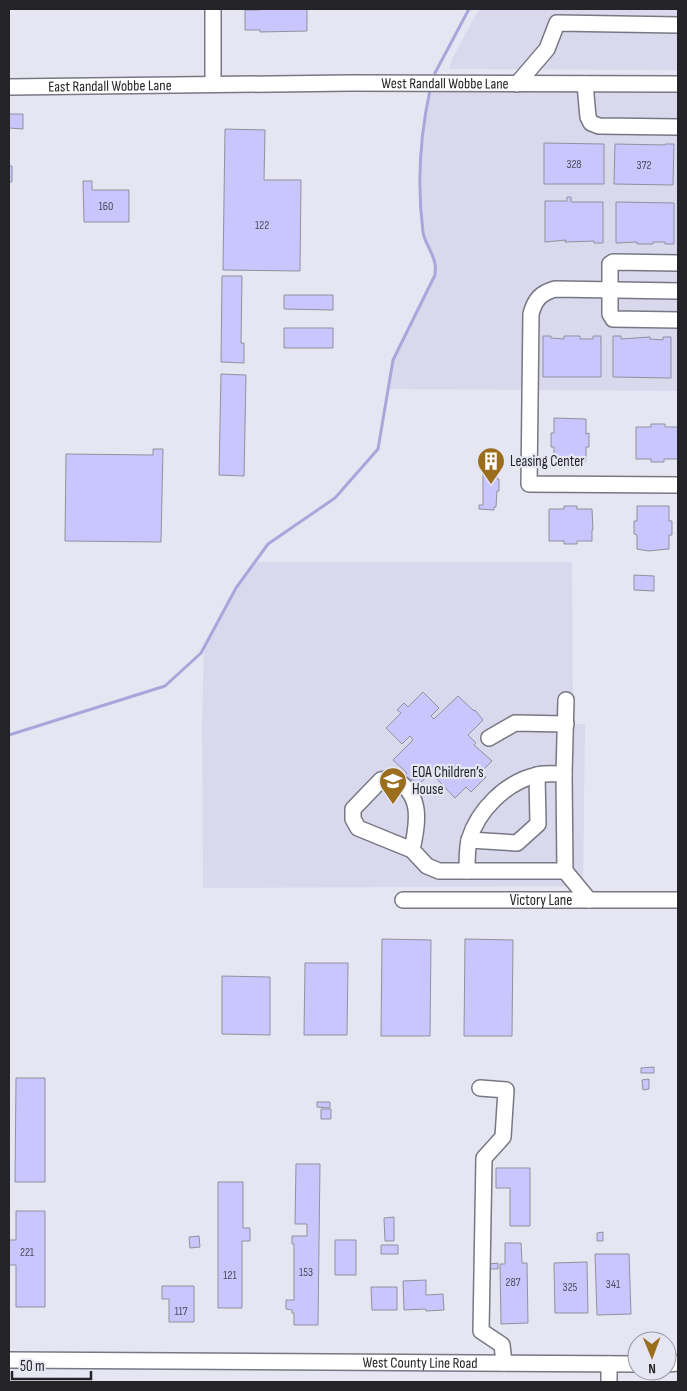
<svg xmlns="http://www.w3.org/2000/svg" width="687" height="1391" font-family="'Sofia Sans Condensed',sans-serif">
  <style>
    .built { fill: #d9d8ec }
    .lines { fill: none; stroke-linecap: round; stroke-linejoin: round }
    .stream { stroke: #a9a6dc; stroke-width: 3 }
    .building { fill: #c8c6fd; stroke: #91919d }
    .minor-casing { stroke: #787884; stroke-width: 18 }
    .minor { stroke: #fff; stroke-width: 15 }
    .labels { text-anchor: middle; dominant-baseline: central; stroke-width: 4.5; stroke-linejoin: round; paint-order: stroke }
    .number-label { font-size: 12px; fill: #4d4c5d }
    .street-label { font-size: 15px; fill: #242428; stroke: #e6e6f3 }
    .poi-label { font-size: 15px; fill: #242428; stroke: #e6e6f3; text-anchor: start }
  </style>
  <rect width="100%" height="100%" fill="#e6e6f3"/>
  <path class="built" d="M479,9H678V70L449,69L452,59Z
    M678,84V391L388,389L393,360L435,275V263L424,241L422,223L421,157L423,122L430,90Z
    M255,562H572L573,724H585L583,886L203,888L202,722L204,648L236,588Z"/>
  <g class="lines">
    <path class="stream" d="M435,73L469,9
      M9,735L165,686L201,653L236,588L268,544L335,498L378,449L393,360L435,275C435,271 436,267 435,264C433,252 425,244 423,232C417,185 420,136 430,90"/>
  </g>
  <path class="building" d="M260,9H307V31L260,32V30H245V10H260Z
    M9,114H23V129L9,128Z
    M225,129L265,130L264,180H301L300,271L223,270Z
    M544,143L604,144V184H544Z
    M615,144L665,145V144H674L673,185L614,184Z
    M9,166H12V182H9Z
    M83,181H92V190H129V222H84Z
    M567,197H571V202H603V243H594V241L565,242L566,240L545,242V201H567Z
    M616,202L674,203V244H665V242H653V244H637V242L616,243Z
    M222,276H242L241,343H244V363L221,362Z
    M284,295H333V310L284,309Z
    M284,328H333V348H284Z
    M543,336H551V338L564,339V336H580V339H593V336H601V377H543Z
    M613,336H621V339L650,337V339L663,340V337H671V378L613,377Z
    M221,374L246,375L244,476L219,475Z
    M554,418L586,419V434L589,433V447H586V461L554,462V447H551V433H554Z
    M651,424H665V427H678V459H664V462H651V459H636V427H651Z
    M153,449H163L161,542L65,541L66,454L153,455Z
    M483,465H495V474H497V479H499V491H497L496,507H494V510L479,509V505H483Z
    M564,506H577V509H592L593,530H592V541H577V544H564V541H549V509H564Z
    M637,506H669V521H672V535H669V549L648,551L637,549V535L634,534V521H637Z
    M634,575L654,576V591L634,590Z
    M423,692L439,708L431,716L434,719L458,696L474,711L475,710L483,720L468,735L476,743L474,745L492,761L481,772L486,777L471,792L466,787L455,798L431,773L418,785L412,779L409,782L403,777L407,773L393,760L413,740L410,736L402,744L386,728L401,713L397,710L404,703L408,707Z
    M382,939L431,940L430,1036H381Z
    M465,939L513,940L512,1036H464Z
    M305,963H348L347,1035H304Z
    M222,976L270,977V1035L222,1034Z
    M654,1067V1073H641V1068Z
    M16,1078H45V1182H15Z
    M649,1079V1089L643,1090L642,1080Z
    M317,1102H330V1108L317,1107Z
    M321,1109H331V1119H321Z
    M296,1164H320L318,1325H294V1313H292V1310L286,1309V1300H294V1244H292V1236H307V1224H295Z
    M496,1168H530V1226H510V1188H496Z
    M218,1182H243V1228H250V1241H242V1308H218Z
    M16,1211H45V1307H16V1265H9V1240H16Z
    M394,1217V1241H385L384,1218Z
    M603,1232V1241H597V1233Z
    M199,1236L200,1247L190,1248L189,1237Z
    M335,1240H356V1275H335Z
    M505,1243H521L522,1263H527L528,1323L501,1324L500,1264H505Z
    M381,1245H398V1254H381Z
    M595,1254H629L631,1314L597,1315Z
    M587,1262L588,1313H555L554,1263Z
    M498,1263V1269H490L489,1264Z
    M426,1280V1295L443,1294L444,1310L426,1311V1309L404,1310L403,1281Z
    M162,1286H194V1322H169V1299H162Z
    M371,1287H397V1310H372Z"/>
  <g class="lines">
    <g class="minor-casing">
      <g id="minor">
        <path d="M213,9V84"/>
        <path d="M517,84L547,49L557,23L678,25"/>
        <path d="M585,84L588,117L591,123L599,126L678,127"/>
        <path id="s1" d="M9,87L351,83L678,84"/>
        <path d="M678,263L613,262L610,264V314L613,319L678,320"/>
        <path d="M678,291L555,289C541,293 535,299 531,314L529,484L678,485"/>
        <path d="M489,738L515,723L566,724"/>
        <path d="M564,774L566,700"/>
        <path d="M469,840L517,843L538,824L537,775"/>
        <path d="M412,850C418,821 423,794 393,778L381,780L353,809V819L358,828L412,850L427,866L439,871H467"/>
        <path d="M565,871H467C467,861 467,850 469,840C478,810 506,782 537,775C546,773 555,774 564,774L565,871L589,900"/>
        <path id="s2" d="M403,900H678"/>
        <path d="M480,1088L506,1090L503,1137L484,1158L481,1331L502,1345L504,1363"/>
        <path id="s3" d="M9,1360L637,1364"/>
        <path d="M609,1364V1382"/>
        <path d="M667,1364L678,1363"/>
      </g>
    </g>
    <use href="#minor" class="minor"/>
  </g>
  <defs>
    <g id="building-pin" transform="scale(1.4375)"><path d="M0 17L-7.5 6A9.5 9.5 0 1 1 7.5 6Z" fill="#9b6e1e" stroke="#e6e6f3"/><path d="M-4-6H4V6H1V3H-1V6H-4ZM-2.5-4.3h1.7v1.8h-1.7ZM.8-4.3h1.7v1.8H.8ZM-2.5-1h1.7V.8h-1.7ZM.8-1h1.7V.8H.8Z" fill="#fff"/></g>
    <g id="school-pin" transform="scale(1.4375)"><path d="M0 17L-7.5 6A9.5 9.5 0 1 1 7.5 6Z" fill="#9b6e1e" stroke="#e6e6f3"/><path d="M0-5L7-2L0 1L-7-2ZM-4 1L0 2.5L4 1V4Q0 6-4 4Z" fill="#fff"/></g>
  </defs>
  <g fill-rule="evenodd">
    <use href="#building-pin" x="491" y="461"/>
    <use href="#school-pin" x="393" y="781"/>
  </g>
  <g class="labels">
    <g class="number-label">
      <text x="574" y="164">328</text>
      <text x="644" y="165">372</text>
      <text x="106" y="206">160</text>
      <text x="262" y="225">122</text>
      <text x="27" y="1252">221</text>
      <text x="306" y="1272">153</text>
      <text x="230" y="1275">121</text>
      <text x="513" y="1282">287</text>
      <text x="613" y="1284">341</text>
      <text x="570" y="1287">325</text>
      <text x="181" y="1311">117</text>
    </g>
    <g class="street-label">
      <text stroke="none"><textPath href="#s1" startOffset="436">West Randall Wobbe Lane</textPath></text>
      <text stroke="none"><textPath href="#s1" startOffset="101">East Randall Wobbe Lane</textPath></text>
      <text stroke="none"><textPath href="#s2" startOffset="138">Victory Lane</textPath></text>
      <text stroke="none"><textPath href="#s3" startOffset="411">West County Line Road</textPath></text>
    </g>
    <g class="poi-label">
      <text x="510" y="461">Leasing Center</text>
      <text x="412" y="772">EOA Children’s<tspan x="412" dy="17">House</tspan></text>
    </g>
  </g>
  <rect width="687" height="1391" fill="none" stroke="#242428" stroke-width="20"/>
  <g transform="translate(652 1356) rotate(179)"><circle r="24" fill="#e6e6f3" stroke="#9898a2"/>
  <path d="M0-4L9 19L0 12L-9 19Z" fill="#9b6e1e"/>
  <text y="-8" font-size="14" font-weight="bold" text-anchor="middle" fill="#242428">N</text>
  </g>
  <path d="M12 1371v8h79v-8" fill="none" stroke="#242428" stroke-width="2.5"/>
  <text x="20" y="1371" font-size="15" fill="#242428" stroke="#e6e6f3" stroke-width="4" paint-order="stroke">50 m</text>
</svg>
